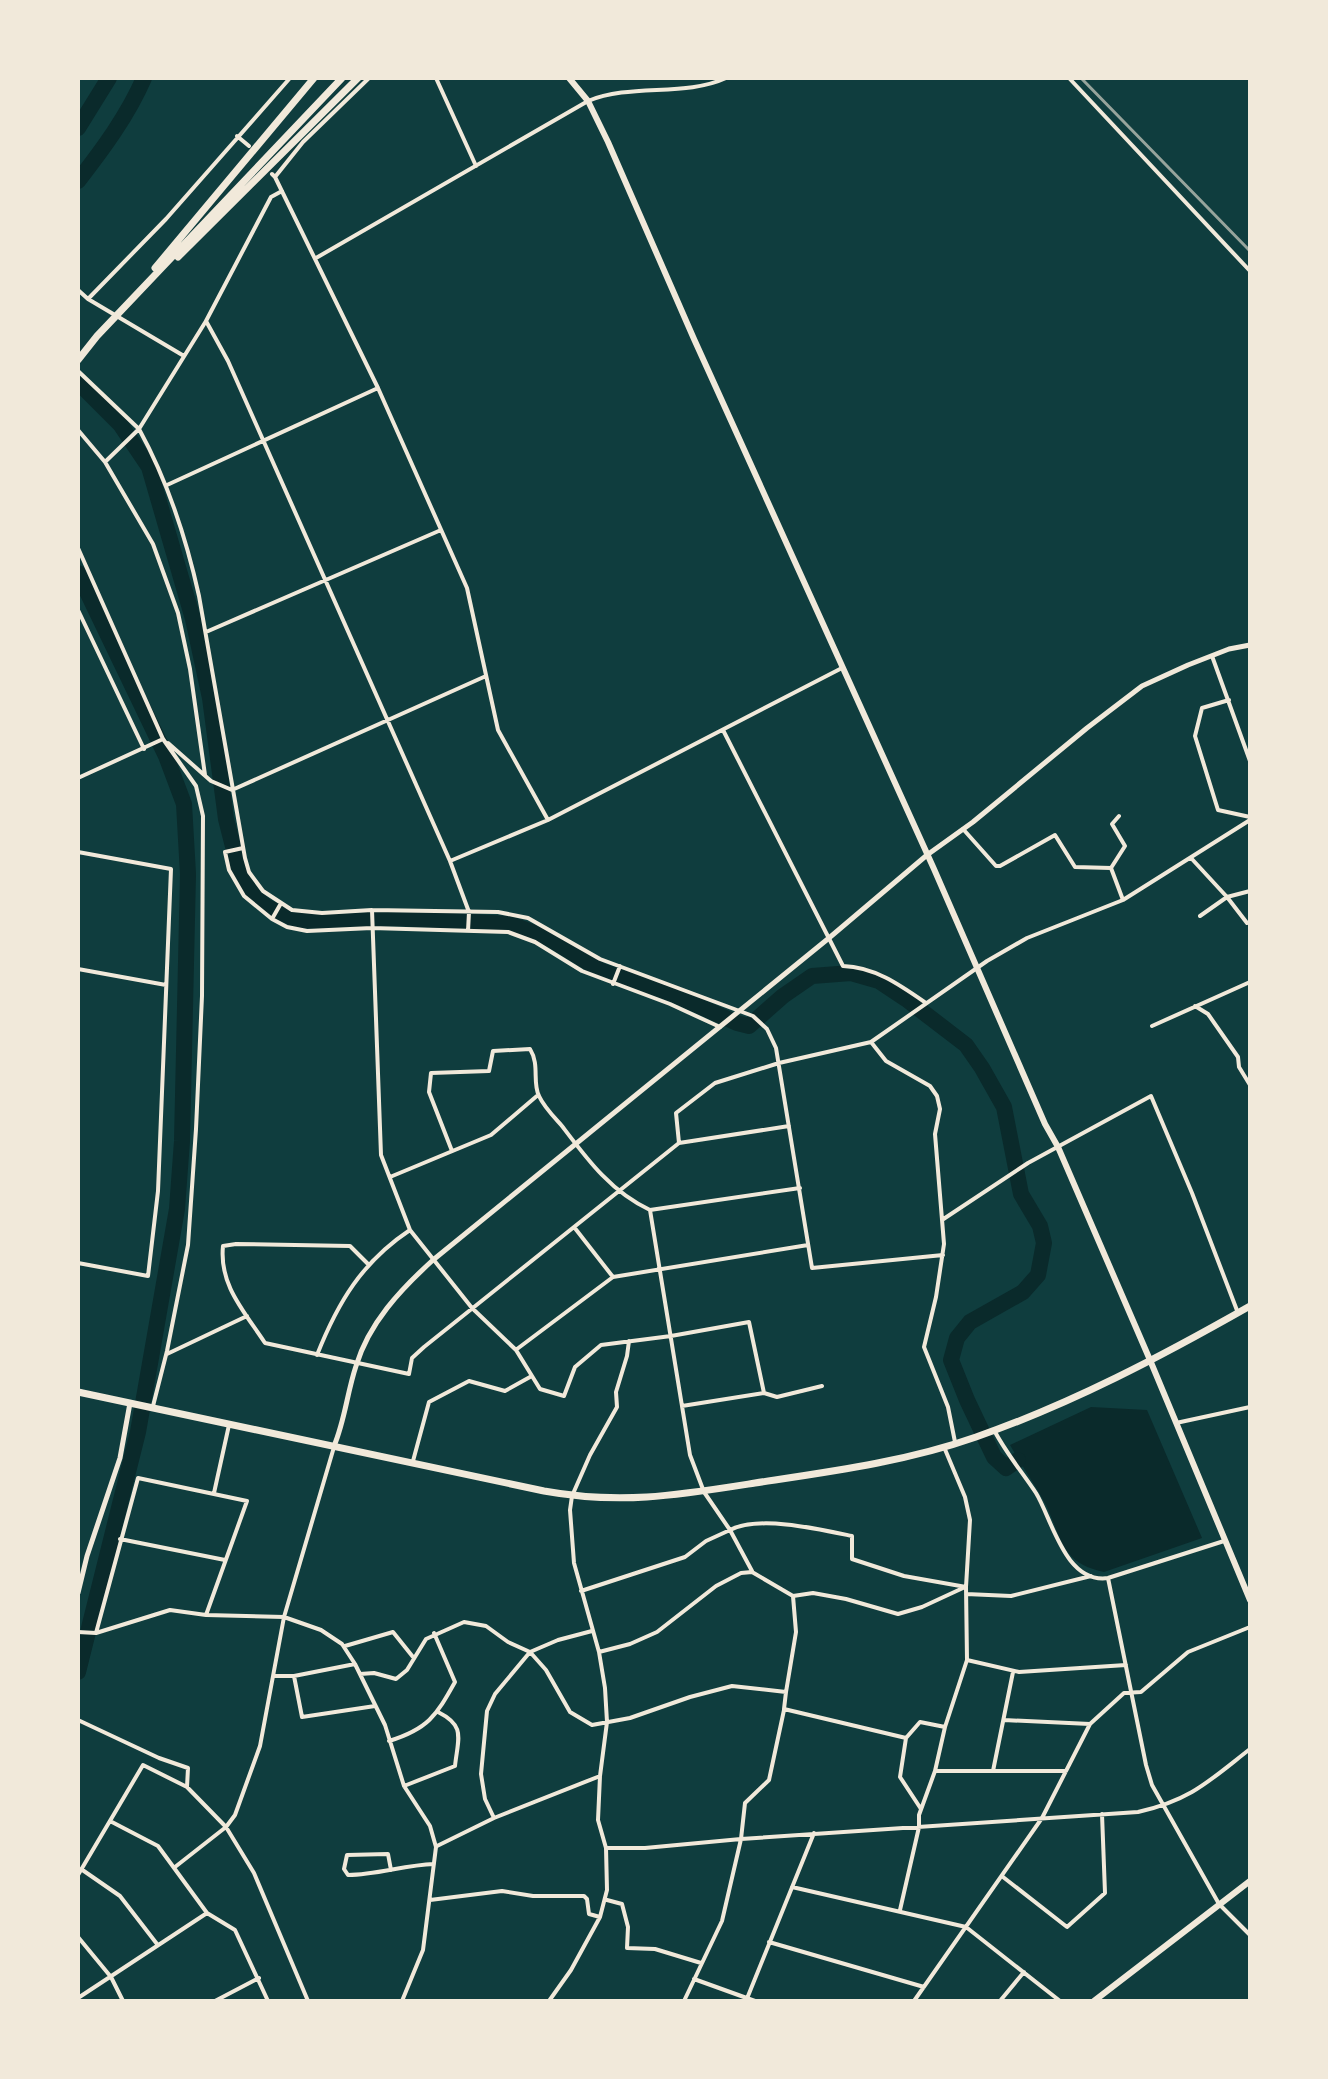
<svg xmlns="http://www.w3.org/2000/svg" width="1328" height="2079" font-family="Bitter,serif">
  <style>
    .water { fill: #0a2a2b }
    .lines { fill: none; stroke-linecap: round; stroke-linejoin: round }
    .river { stroke: #0a2a2b; stroke-width: 16 }
    .minor { stroke: #f1e9da; stroke-width: 4 }
    .tertiary { stroke: #f1e9da; stroke-width: 5 }
    .secondary { stroke: #f1e9da; stroke-width: 6 }
    .primary { stroke: #f1e9da; stroke-width: 6 }
    .trunk { stroke: #f1e9da; stroke-width: 7 }
    .rail { stroke: #97a49c; stroke-width: 3 }
  </style>
  <rect width="100%" height="100%" fill="#0f3d3e"/>
  <path class="water" d="M1091,1407L1147,1410L1202,1538L1104,1572C1061,1563 1062,1539 1046,1505C1035,1484 1021,1465 1010,1445Z"/>
  <g class="lines">
    <path class="river" d="M78,128L109,78
      M78,181C103,149 128,115 144,78
      M78,382L120,424L149,467L193,619L210,698L226,819L241,878L254,896L267,907L297,920L337,922L396,918L510,924L548,938L602,971L672,994L737,1023L749,1026L783,996L812,976L851,973L879,981L906,999L966,1045L982,1068L1004,1107L1021,1194L1040,1226L1044,1243L1038,1275L1023,1292L970,1322L957,1338L951,1360L967,1400L994,1457L1006,1468L1018,1460
      M78,573L166,756L184,804L188,874L182,1141L177,1209L138,1432L78,1672"/>
    <path class="minor" d="M436,78L476,166
      M1069,78L1250,271
      M237,136L249,146
      M272,174L275,177L303,142L369,78
      M275,177L378,388L467,588L498,730L548,820
      M316,258L588,101C631,83 685,97 726,78
      M78,290L88,299L184,356
      M88,299L166,219L290,78
      M206,321L228,361L450,861L469,912L468,931
      M78,371L139,429L206,321L271,197L282,191
      M78,430L105,462L153,544L178,613L190,669L205,775
      M105,462L139,429C168,482 186,537 199,596L245,858L249,872L263,891L292,910L322,913L372,910L498,912L528,918L600,959L753,1016L767,1029L776,1048L812,1268L943,1255
      M167,485L378,388
      M78,548L163,739L196,786L203,816L202,996L196,1129L188,1245L167,1351L153,1406
      M78,610L144,749
      M206,632L441,530
      M1212,656L1250,761
      M1229,700L1202,708L1195,736L1218,810L1250,817
      M723,730L843,966C875,967 900,985 926,1003
      M168,743L211,781L232,790L486,676
      M78,778L163,739
      M1119,816L1112,824L1125,846L1111,868L1123,900
      M963,829L996,866H1000L1055,835L1075,867L1111,868
      M243,848L225,852L229,870L244,896L272,919L287,927L307,931L372,928L508,932L535,942L582,971L670,1004L720,1027
      M78,852L171,869L158,1191L148,1276L78,1263
      M1191,858L1227,897L1247,923
      M450,861L548,820L842,668
      M1200,916L1227,897L1250,891
      M272,919L280,905
      M78,969L166,985
      M613,984L620,966
      M1195,1006L1208,1014L1238,1057L1239,1067L1250,1085
      M1152,1026L1250,982
      M871,1042L886,1061L930,1086L937,1096L940,1109L935,1134L944,1244L936,1297L924,1347L948,1407L955,1442
      M679,1143L676,1113L715,1083L779,1063L871,1042L987,961L1027,938L1123,900L1250,820
      M452,1151L429,1092L431,1073L489,1071L493,1051L530,1049C540,1065 532,1082 539,1096C544,1107 554,1117 562,1126C587,1159 611,1192 650,1210L800,1188
      M390,1177L491,1135L538,1095
      M650,1210L690,1455L704,1492L730,1530C759,1515 819,1529 852,1536V1559L904,1576L966,1587
      M942,1220L1028,1163L1151,1096L1192,1193L1238,1313
      M574,1227L613,1277
      M410,1230L472,1308L516,1350L540,1389L564,1396L575,1367L601,1345L671,1336L749,1322L764,1393
      M368,1264L350,1246L236,1244L223,1246C219,1285 244,1311 265,1343L409,1374L412,1358L424,1347L679,1143L789,1126
      M517,1349L613,1277L808,1245
      M167,1354L247,1316
      M317,1355C338,1302 362,1262 410,1230L381,1155L372,910
      M682,1406L764,1393L777,1397L822,1386
      M1176,1423L1250,1407
      M994,1430C1006,1453 1022,1472 1036,1493C1052,1519 1065,1584 1108,1578L1224,1541
      M413,1461L429,1402L469,1381L505,1391L530,1377
      M214,1493L229,1425
      M120,1539L225,1560
      M1108,1578L1146,1765L1152,1785L1219,1904L1250,1935
      M581,1591L685,1557L706,1541L730,1530L752,1571
      M966,1594L1011,1596L1091,1576
      M78,1632L96,1633L170,1610L206,1615L284,1617L321,1630L342,1644L355,1664L385,1725L404,1786L430,1826L436,1847L423,1950L402,2001
      M96,1633L138,1478L247,1501L206,1615
      M345,1646L393,1632L413,1657
      M599,1652L630,1644L657,1632L716,1586L741,1573L752,1572L793,1596L813,1593L846,1599L898,1614L922,1607L963,1588
      M967,1660L1019,1672L1126,1665
      M360,1674L374,1673L396,1679L407,1670L426,1639L464,1622L486,1626L508,1642L530,1652L546,1670L570,1712L592,1725L630,1718L690,1697L732,1686L786,1692L784,1709L906,1738L920,1722L945,1727
      M273,1676H294L355,1664
      M294,1676L302,1717L375,1706
      M786,1692L796,1632L793,1596
      M78,1720L159,1758L188,1768L187,1787
      M1004,1720L1090,1724
      M906,1738L900,1777L921,1809
      M389,1741C428,1729 436,1716 455,1682L434,1633
      M936,1771H1066
      M993,1771L1013,1672
      M404,1786L455,1766C458,1738 466,1726 438,1712
      M494,1818L485,1799L481,1774L487,1711L495,1694L530,1652L558,1640L592,1631
      M110,1821L158,1846L207,1913L235,1930L268,2001
      M437,1846L494,1818L600,1776
      M606,1848H645L741,1839L1138,1812C1191,1800 1209,1781 1250,1749
      M175,1867L226,1827L235,1815L260,1746L284,1617L334,1447
      M81,1869L120,1896L157,1944
      M391,1870L388,1854L347,1855L344,1869L348,1875C377,1875 404,1865 434,1864
      M78,1875L143,1765L187,1787L226,1827L254,1873L308,2001
      M1003,1877L1067,1927L1105,1893L1102,1814
      M792,1887L966,1927L1060,2001
      M430,1900L502,1891L533,1896H584L587,1899L589,1914L600,1917
      M607,1900L622,1904L628,1927L627,1948L655,1949L701,1963
      M900,1910L919,1827V1815L935,1771L945,1727L967,1660L966,1587L970,1520L965,1497L944,1447
      M78,1937L111,1977L123,2001
      M769,1942L924,1987
      M694,1979L755,2001
      M78,1998L207,1913
      M215,2001L259,1978
      M549,2001L571,1970L600,1917L607,1890L606,1848L598,1820L600,1776L607,1722L605,1688L599,1652L574,1563L570,1510L572,1496L590,1455L617,1407L616,1392L627,1356L629,1341
      M684,2001L722,1921L741,1839L745,1803L769,1780L784,1710
      M746,2001L814,1833
      M914,2001L1042,1818L1090,1724L1124,1693L1141,1692L1188,1652L1250,1627
      M1000,2001L1024,1972"/>
    <path class="tertiary" d="M334,1446C345,1420 347,1393 356,1366C369,1323 400,1290 433,1260L829,938L927,855L973,822L1087,728L1142,686L1188,665L1229,649L1250,645
      M78,1593L87,1556L120,1458L130,1403"/>
    <path class="secondary" d="M569,78L588,101L608,142L694,339L934,869L1045,1124L1058,1147L1150,1360
      M1094,2001L1250,1881"/>
    <path class="primary" d="M1150,1360L1250,1600"/>
    <path class="trunk" d="M178,257L358,78
      M155,268L314,78
      M78,360L97,336L342,78
      M78,1392L544,1491C621,1505 679,1495 755,1483C828,1472 905,1462 976,1437C1071,1404 1162,1356 1250,1306"/>
    <path class="rail" d="M1081,78L1250,251"/>
  </g>
  <rect width="1328" height="2079" fill="none" stroke="#f1e9da" stroke-width="160"/>
</svg>
